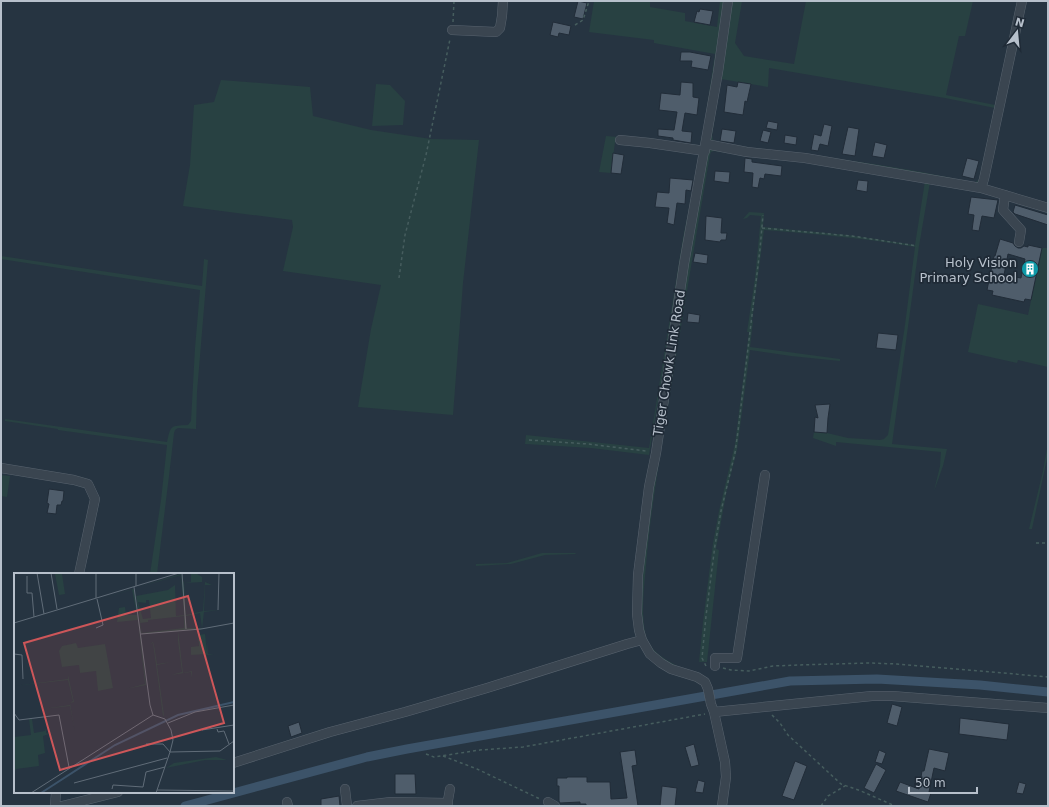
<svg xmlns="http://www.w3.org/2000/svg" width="1049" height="807" font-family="'DejaVu Sans',sans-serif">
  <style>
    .green { fill: #284142; fill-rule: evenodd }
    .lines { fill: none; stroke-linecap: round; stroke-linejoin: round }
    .canal { stroke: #3c5369; stroke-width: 9 }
    .building { fill: #4f5d6b; stroke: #212c38; fill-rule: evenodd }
    .minor-casing { stroke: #58636e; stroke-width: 10 }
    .path { stroke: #465d5e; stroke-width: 1.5; stroke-dasharray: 3 3; stroke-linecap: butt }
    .minor { stroke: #3a4550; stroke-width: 9 }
    .labels { text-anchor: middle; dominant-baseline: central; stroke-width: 3.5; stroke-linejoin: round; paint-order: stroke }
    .poi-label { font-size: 13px; fill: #b7c0cb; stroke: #1f2a36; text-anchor: end }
    .street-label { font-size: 13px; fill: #b7c0cb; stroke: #1f2a36 }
    .inset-river { fill: none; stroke: #3c5369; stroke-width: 2 }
    .inset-road { fill: none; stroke: #606c78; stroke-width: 1 }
    .view { fill: #cd5659; fill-opacity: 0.15; stroke: #cd5659; stroke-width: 2 }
    .inset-edge { fill: none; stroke: #b7c0cb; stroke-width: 2 }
  </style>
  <rect width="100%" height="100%" fill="#263441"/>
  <path class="green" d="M594,1H650V7L685,13V21L717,27L720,1H724L701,157L685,238L649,455L591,448L525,444L526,435L649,448L683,238L700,154L715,54L654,43V40L589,32Z
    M731,1H742L735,43L744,56L794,64L806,1H973L965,36H959L946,95L995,105L979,182L977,184L732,147L713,142L711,140V135ZM769,68L945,98L995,108L980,179L974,183C896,165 816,156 737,147L716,143L713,141L712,135L721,79L768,87Z
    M221,80L310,87L313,116L371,130L431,139L479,140L463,283L453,415L358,407L371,329L381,285L283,271L293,227L292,220L183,206L190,165L194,105L214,102Z
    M376,84L390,85L405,101L403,125L372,126Z
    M606,136L653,140L625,143L615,142L611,173L599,172Z
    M712,148L744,155L714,151L711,152L710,155C693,253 677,351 661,449C655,488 649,527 646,566C644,588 641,610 645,632C648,650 665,660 680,667V669L668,663L657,656L649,646L643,633L640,604L650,502L690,249L708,152L709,149Z
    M925,181L930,182L919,246L892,444L947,449L943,466L934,491L940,466L941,452L836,442V446L813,438L814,432L827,433L848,438L880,440L884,439L888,435L905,325L915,247C865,238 814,234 764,230L752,321H753L750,347L840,359V361L791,356L750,350L737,450L727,489L716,549L719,550L707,662H699L703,622L713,543L719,511L735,444L749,332H747L755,278L761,216L750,215L747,218L743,219L749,212L764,213L763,227L848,235L915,245Z
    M1042,248H1048V367L1018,360L1017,363L968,352L978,304L1028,315Z
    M1,256L202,286L204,259L208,260L197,392L196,429L178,428L175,430L174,433L169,476L157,574H150L161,500L167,445L58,430V429L5,421V419L167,442C171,425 170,426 188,425L191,421L195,348L200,290L1,259Z
    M1048,443V454L1032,529H1029L1043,471Z
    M1,475L10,476L7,497L1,496Z
    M542,553H575L576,554L545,555L511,564L476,566V564L507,563Z"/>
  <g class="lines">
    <path class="canal" d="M185,806L367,757L407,749L790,681L877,679L980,685L1048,692"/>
  </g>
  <path class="building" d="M578,1L587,3L583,19L574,17Z
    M700,9L713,11L710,25L694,22L697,11L699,12Z
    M553,22L571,26L569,35L559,33L558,37L550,35Z
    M681,52H690L711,56L708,70L691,67L692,61H680Z
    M681,82L693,83V97L699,98L697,115L685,113L682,131L692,132L691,143L673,140V138L658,136V129L674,130L677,112L659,110L661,93L680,95Z
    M738,82L751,84L747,102L745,101L743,115L724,112L727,85L737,87Z
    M768,121L778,123L777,130L766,128Z
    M824,124L832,126L828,146L820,144L818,151L811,150L814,134L821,136Z
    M848,127L859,129L855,156L842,154Z
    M722,129L736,131L734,143L720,141Z
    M763,130L771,132L768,143L760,141Z
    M785,135L797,137L796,145L784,143Z
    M875,142L887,145L884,158L872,156Z
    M613,153L624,155L621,174L611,173Z
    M745,158L752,159V162L782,166L781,176L765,174L764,179L760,178L758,188L752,187L753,173L744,172Z
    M967,158L979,161L974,179L962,176Z
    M715,171L730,172L729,183L714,181Z
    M670,178L693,180L691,191L686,190L685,204L677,203L674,225L667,223L669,208L655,207L657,192L669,193Z
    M858,180L868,181L867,192L856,190Z
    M971,197L998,200L994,218L982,216L979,231L972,230L974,215L968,214Z
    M1015,205L1048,215V225L1015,214L1013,212Z
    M706,216L722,218L721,233H727L726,240H721L720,242L705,240Z
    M1000,239L1013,243L1015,246L1018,248H1021L1024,246L1028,247V245L1042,248L1031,300L1025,299L1024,302L992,295L993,291L987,290L994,256H995ZM1008,254L1025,259L1021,278L1004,275Z
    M695,253L708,255L707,264L693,262Z
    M688,313L700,315L699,323L687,322Z
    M878,333L898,335L896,350L876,348Z
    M830,404L828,418L827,433L814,432L815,417L818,418L815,405Z
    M49,489L64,491L63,501H62L61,505H57L56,514L47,513L49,504L47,503Z
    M892,704L902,707L897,726L887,723Z
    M960,718L1009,724L1007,740L959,734Z
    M299,722L302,733L291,737L288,726Z
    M694,744L699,765L691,767L685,747Z
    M929,749L949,753L945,771L934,768L929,792L931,793L928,802L896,791L900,782L919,789L922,771H924Z
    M635,750L637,765L632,766L638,806H586V804H580V802L560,803L559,801V786H557V778H567V777H587V782H610L611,799L627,798L620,752Z
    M879,750L886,753L882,764L875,762Z
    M795,761L807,766L794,800L782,796Z
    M876,764L886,770L874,793L864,788Z
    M395,774H415L416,794H395Z
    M698,780L705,782L703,793L695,792Z
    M1019,782L1026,784L1023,794L1016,793Z
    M662,786L677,788L675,806H660Z
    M339,796L340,806H321V799Z"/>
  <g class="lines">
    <g class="minor-casing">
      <path id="minor" d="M452,30L496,32L500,28L502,16L503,1
        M620,140L650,143L705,151
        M706,144L747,152L805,158L981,188L1048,208
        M981,188L984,179L1022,1
        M1005,195L1003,210L1021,230L1019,242
        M1,468L74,480L88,484L95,499L79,574
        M715,666V658H737L765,475
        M714,712L872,696H892L1048,708
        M233,763L330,732L405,712L487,688L627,644L642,640
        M345,789L347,806
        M287,802L288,806
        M548,802L555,806
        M55,806L56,792
        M62,806L118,792
        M357,806L391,802L448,803
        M447,806L450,789
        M722,806L726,777L725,762L714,712L711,704L708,689L705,682L697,677L671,669L661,663L650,654L642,640L639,630L637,614L638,575L649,487L656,453L684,264L718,72L728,1"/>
    </g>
    <path class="path" d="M453,22L454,1
      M575,25L583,20L589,1
      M762,228L852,236L917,246
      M399,278L405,235L426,155L450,39
      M529,440L588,444L646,451
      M1036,543H1048
      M706,666L702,658L706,616L715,545L721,511L735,453L738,431L760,249L763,215
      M723,668L731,670L749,671L773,666L798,665L869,663L897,664L981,671L1048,677
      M772,715L780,723L788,735L841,784L861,791L895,806
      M426,754L434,757L480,750L523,747L705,714
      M443,756L477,769L540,799
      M821,806L828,796L845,786"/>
    <use href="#minor" class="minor"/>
  </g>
  <defs>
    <g id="building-disc" transform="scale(0.9)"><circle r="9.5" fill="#0f9aa8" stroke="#1f2a36"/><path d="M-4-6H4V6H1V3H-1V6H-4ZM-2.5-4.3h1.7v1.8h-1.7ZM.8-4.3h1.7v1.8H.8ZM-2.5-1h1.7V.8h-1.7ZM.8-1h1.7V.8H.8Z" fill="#fff"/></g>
  </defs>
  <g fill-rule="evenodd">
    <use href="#building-disc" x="1030" y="269"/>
  </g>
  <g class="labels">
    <g class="poi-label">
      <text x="1017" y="262">Holy Vision<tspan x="1017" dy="15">Primary School</tspan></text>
    </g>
    <g class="street-label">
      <text transform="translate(669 363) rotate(-81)">Tiger Chowk Link Road</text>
    </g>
  </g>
  <g transform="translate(14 573)">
    <rect width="220" height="220" fill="#263441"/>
    <path d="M41,1H48L51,21L45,22ZM167,1L170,10L177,9V1H183L188,4V9L170,10L172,42L189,38L191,9L198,12H191L190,38L205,37L190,39L188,56L128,61L122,23L154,17L161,12L162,43L170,42L167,2L124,14ZM132,27H135L137,45L129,46L124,29L132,30ZM186,40L188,55H173L172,43ZM170,43V55L127,60L126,50L134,49V47ZM118,16L84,27L119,16L120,17L127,64L132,112L112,116L131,111L124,47L103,49L105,35L111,34L112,42H123ZM164,57L169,100L178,98V105L177,99L157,102L168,99L164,68L140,72L143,91L158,89L143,92L150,142L149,143L139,70L136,71L139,69L140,72L164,68ZM191,61L193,79V69L194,81H200L193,82L194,97L195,107L192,81L177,82V74L185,73L184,62ZM62,70L64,75L91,71L99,115L84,118L82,98L66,100L65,92L48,94L45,78L48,73ZM54,102L60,129L56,130L61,159L56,133L29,136L56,132V130L59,128L54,107L0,113L54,106ZM15,146H18L20,160L31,158L32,155V160L35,161L29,163L31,180L24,182L25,193L2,196L0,200V164L17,162ZM202,184L213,187H191L152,195L160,190Z" fill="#284142" fill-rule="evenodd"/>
    <path class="inset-river" d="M27,220L101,172L164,142L220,129"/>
    <path class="inset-road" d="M23,0L30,41M37,0L43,36M82,0V25M122,0V13M168,0L172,56M13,3V20H18L20,44M120,14L136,132L139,142L151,146L157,157L159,167L156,179M204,37L205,0M0,50L165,0M82,55L89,52L83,26M127,61L187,56L220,50M0,81L8,82L9,106M0,140L5,147L45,142L55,194M154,150L181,139L220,132M203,156L204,159L210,158L215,171M188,157L220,152M132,171H149L156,179M60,210L153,185M98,216L99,212L129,214L132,199L151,194M143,217L220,218M17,220L139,142M142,220L156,179L206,178L220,168"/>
    <path class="view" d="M174,23L210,150L46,197L10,70Z"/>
    <rect width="220" height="220" class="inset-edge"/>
  </g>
  <rect width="1049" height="807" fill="none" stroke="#b7c0cb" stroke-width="4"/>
  <g transform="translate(1017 32) rotate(16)" stroke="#1f2a36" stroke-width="3" paint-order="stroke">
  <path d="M0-3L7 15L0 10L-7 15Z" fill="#b7c0cb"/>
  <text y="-6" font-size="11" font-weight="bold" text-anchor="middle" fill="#b7c0cb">N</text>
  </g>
  <path d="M909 787v6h68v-6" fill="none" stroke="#b7c0cb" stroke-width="2"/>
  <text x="915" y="787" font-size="12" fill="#b7c0cb" stroke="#1f2a36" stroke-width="3" paint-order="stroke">50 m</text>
</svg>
